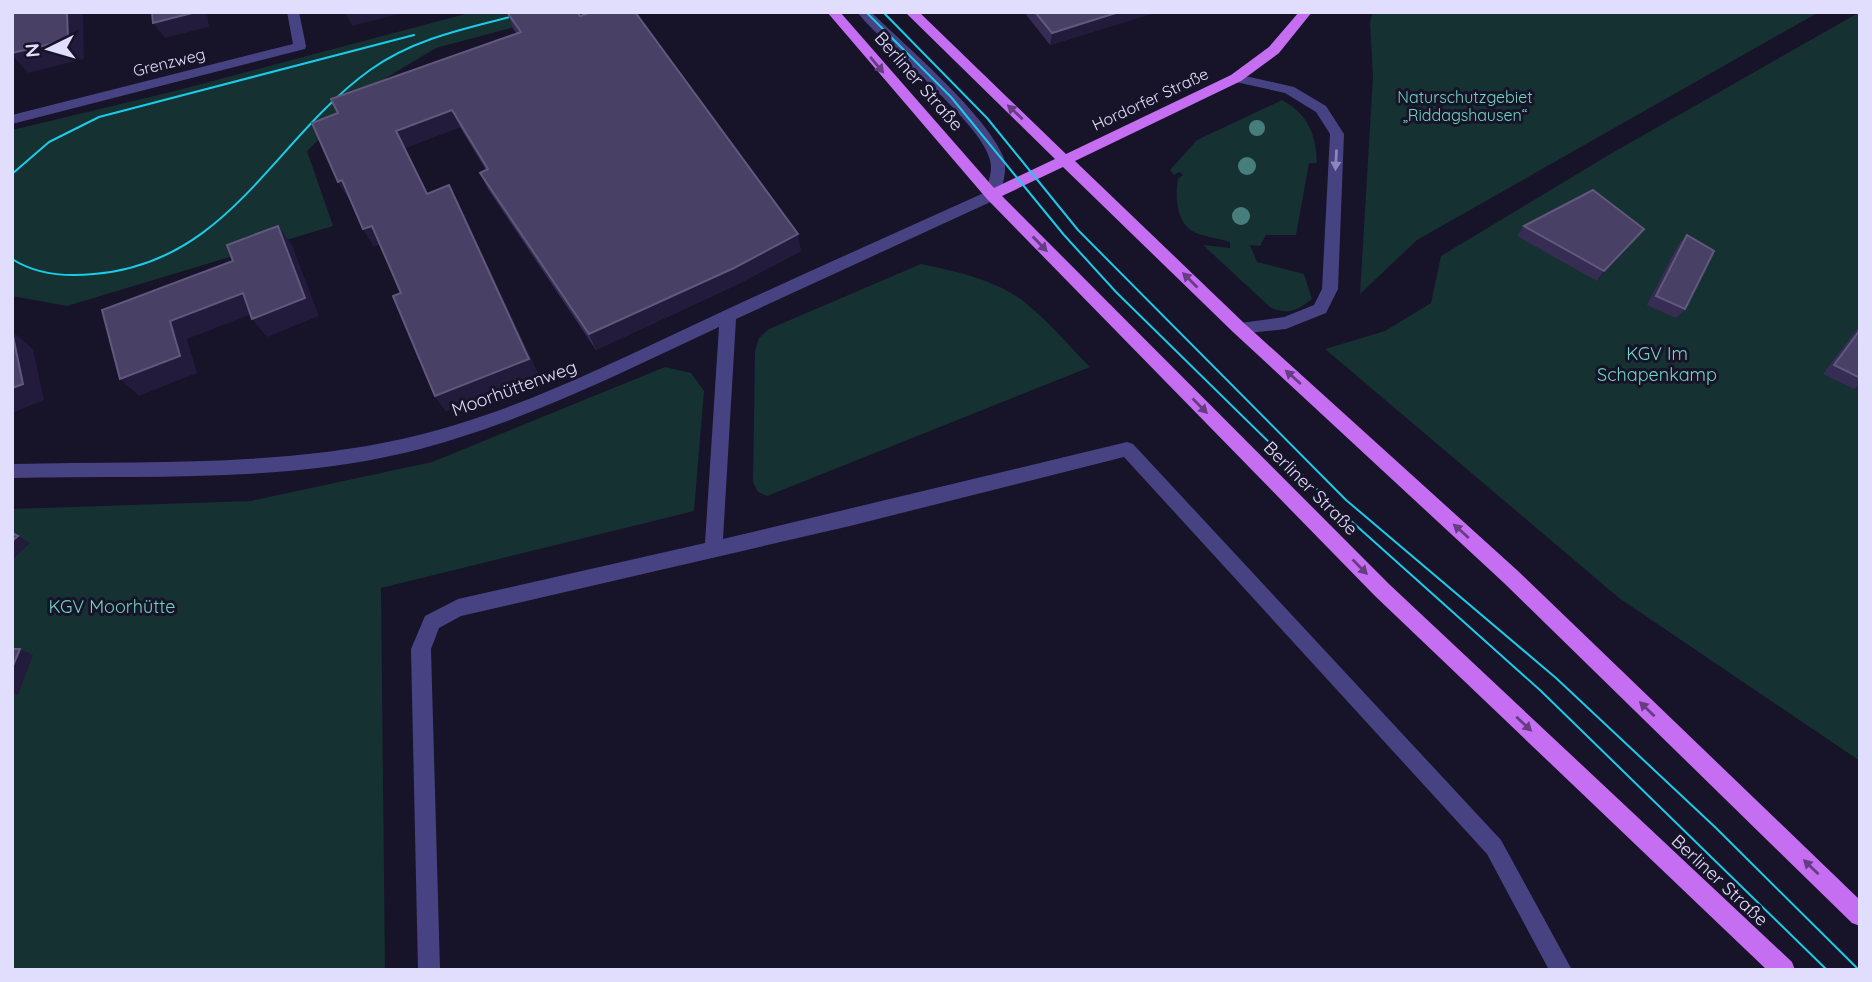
<svg xmlns="http://www.w3.org/2000/svg" width="1872" height="982" font-family="Quicksand,sans-serif">
  <style>
    .green { fill: #163131 }
    .lines { fill: none; stroke-linecap: round; stroke-linejoin: round }
    .minor { fill: #474282; fill-rule: evenodd }
    .major { fill: #c66ef2; fill-rule: evenodd }
    .tram { stroke: #1accea; stroke-width: 2 }
    .tree { fill: #477e7c }
    .wall { fill: #372d54 }
    .shaded-wall { fill: #221b3b }
    .building { fill: #494066; stroke: #61597d; stroke-width: 2 }
    .oneway { fill: #663c83 }
    .oneway2 { fill: #8c88b9 }
    .labels { text-anchor: middle; dominant-baseline: central; stroke-width: 6; stroke-linejoin: round; paint-order: stroke }
    .far-street-label { font-size: 16px; fill: #e1ddfc; stroke: #171328 }
    .far-park-label { font-size: 16px; fill: #6ed6c1; stroke: #171328 }
    .street-label { font-size: 18px; fill: #e1ddfc; stroke: #171328 }
    .park-label { font-size: 18px; fill: #6ed6c1; stroke: #171328 }
  </style>
  <rect width="100%" height="100%" fill="#171328"/>
  <path class="green" d="M473,12H571L436,48L376,84L307,151L333,226L67,306L12,296V130L171,92Z
    M1373,12H1819L1417,240L1360,294L1373,77L1370,22Z
    M1860,12V761L1619,598L1325,349L1385,331L1431,303L1441,256L1612,153Z
    M1282,100C1308,114 1316,134 1317,163H1309L1296,235H1266L1260,246L1250,245L1257,262L1304,274L1312,299C1298,310 1287,316 1270,307L1203,245L1230,248V242C1219,238 1202,237 1192,231C1176,221 1175,195 1178,179L1183,175L1179,172L1174,175L1170,170L1197,140Z
    M921,264C955,271 1001,281 1028,305C1050,323 1070,347 1090,367L767,496L758,492L753,482L755,351L759,338L769,329Z
    M665,367L691,373L704,391L694,511L381,588L385,970H12V509L251,501L432,462Z"/>
  <g class="lines">
    <path class="minor" d="M287,12H299L306,46L305,49L12,124V115L293,44Z
      M857,12H871C905,45 986,115 1003,156C1008,169 1003,187 997,199L736,319L723,539L1127,442L1133,444L1501,840L1572,970H1549L1487,854L1124,457L850,526L461,616L439,628L431,649L440,970H418L411,649L425,616L458,599L705,543L719,327C617,375 515,426 404,453C277,483 142,475 12,478V464C142,461 275,467 402,439C507,416 605,366 702,321C796,277 891,235 986,192C988,182 993,171 990,160C982,123 884,46 857,12Z
      M1236,74L1294,87L1326,106L1344,134L1338,289L1326,313L1286,329L1239,334L1231,328L1233,324L1284,317L1314,305L1322,289L1330,134L1316,112L1285,93L1231,81L1229,78Z"/>
    <path class="major" d="M827,12H840L994,188L1055,159L905,12H919L1066,154L1231,75L1269,47L1299,12H1312L1279,53L1241,81L1075,161L1245,324L1518,571L1860,900V926L1852,923L1504,583L1233,332L1063,167L1002,196L1389,584L1792,962L1795,970H1767L1375,596L987,199Z"/>
    <path class="tram" d="M866,12L951,97L1064,235L1116,292L1331,503L1541,691L1827,970
      M883,12L987,118L1078,230L1346,500L1556,678L1716,828L1859,970
      M12,174L49,142L99,117L414,35
      M12,259C37,275 66,277 94,274C229,263 273,140 370,70C417,36 474,27 529,12"/>
  </g>
  <g class="tree">
    <circle cx="1257" cy="128" r="8"/>
    <circle cx="1247" cy="166" r="9"/>
    <circle cx="1241" cy="216" r="9"/>
  </g>
  <path class="wall" d="M507,12L801,251L738,284L596,350L488,189L480,173L486,170L460,127L405,148L428,194L458,202L538,374L446,411L435,396L401,293L379,244L374,246L363,229L350,198H349L338,182V113L517,34L513,29Z
    M1024,12H1157L1050,45Z
    M1524,226L1636,238L1597,281L1517,236Z
    M1687,235L1685,309L1676,318L1647,305L1678,245Z
    M1860,325V385L1854,389L1823,374Z"/>
  <path class="shaded-wall" d="M67,12H83L84,59L28,73L12,55V53Z
    M196,12H207L209,27L165,38L153,23Z
    M345,12H406L352,26Z
    M1119,12H1157L1050,45L1052,33Z
    M452,110L460,127L405,148L436,211L396,131Z
    M342,180L353,197L349,198L338,182Z
    M449,185L458,202L538,374L446,411L435,396Z
    M278,226L292,245L319,316L267,337L252,319Z
    M372,226L382,242L374,246L363,229Z
    M1644,229L1636,238L1597,281L1604,271Z
    M798,234L801,251L738,284L596,350L589,334Z
    M243,293L259,311L187,339L197,373L139,396L120,379L170,321Z
    M12,331L33,349L44,400L12,413Z
    M18,536L30,543L12,560V541Z
    M20,649L33,655L18,695L12,693V668Z"/>
  <path class="building" d="M12,12H67L68,40L12,53Z
    M152,12H196L153,23Z
    M507,12H577L580,16L592,12H635L798,234L734,268L589,334L480,173L488,169L452,110L396,131L427,194L449,185L529,359L435,396L393,296L401,293L372,226L363,229L342,180L338,182L312,123L338,113L331,99L521,32Z
    M1035,12H1119L1052,33Z
    M1593,190L1644,229L1604,271L1524,226Z
    M278,226L305,298L252,319L243,293L170,321L180,356L120,379L102,310L233,261L227,245Z
    M1687,235L1714,251L1685,309L1656,296Z
    M1860,330V378L1834,365Z
    M12,331L23,384L12,388Z
    M12,533L18,536L12,541Z
    M12,649H20L12,668Z"/>
  <defs><path id="oneway-solid" d="M-6-.8H1V-3.2L6.5 0L1 3.2V.8H-6Z" transform="scale(1.75)"/></defs>
  <g class="oneway">
    <use href="#oneway-solid" transform="translate(877 65) rotate(50)"/>
    <use href="#oneway-solid" transform="translate(1015 112) rotate(-137)"/>
    <use href="#oneway-solid" transform="translate(1040 244) rotate(46)"/>
    <use href="#oneway-solid" transform="translate(1190 280) rotate(-135)"/>
    <use href="#oneway-solid" transform="translate(1293 377) rotate(-138)"/>
    <use href="#oneway-solid" transform="translate(1200 406) rotate(45)"/>
    <use href="#oneway-solid" transform="translate(1461 531) rotate(-138)"/>
    <use href="#oneway-solid" transform="translate(1360 567) rotate(45)"/>
    <use href="#oneway-solid" transform="translate(1647 709) rotate(-136)"/>
    <use href="#oneway-solid" transform="translate(1524 724) rotate(43)"/>
    <use href="#oneway-solid" transform="translate(1811 867) rotate(-136)"/>
  </g>
  <use class="oneway2" href="#oneway-solid" transform="translate(1336 160) rotate(93)"/>
  <g class="labels">
    <g class="far-street-label">
      <text transform="translate(169 62) rotate(-14)">Grenzweg</text>
      <text transform="translate(1150 99) rotate(-25)">Hordorfer Straße</text>
    </g>
    <g class="far-park-label">
      <text x="1465" y="97">Naturschutzgebiet<tspan x="1465" dy="18">„Riddagshausen“</tspan></text>
    </g>
    <g class="street-label">
      <text transform="translate(919 81) rotate(49)">Berliner Straße</text>
      <text transform="translate(514 388) rotate(-20)">Moorhüttenweg</text>
      <text transform="translate(1311 488) rotate(45)">Berliner Straße</text>
      <text transform="translate(1720 880) rotate(43)">Berliner Straße</text>
    </g>
    <g class="park-label">
      <text x="1657" y="353">KGV Im<tspan x="1657" dy="21">Schapenkamp</tspan></text>
      <text x="112" y="606">KGV Moorhütte</text>
    </g>
  </g>
  <rect width="1872" height="982" fill="none" stroke="#e1ddfc" stroke-width="28"/>
  <g transform="translate(49 49) rotate(265)" stroke="#171328" stroke-width="5" paint-order="stroke">
  <path d="M0-5L12 26L0 18L-12 26Z" fill="#e1ddfc"/>
  <text y="-10" font-size="19" font-weight="bold" text-anchor="middle" fill="#e1ddfc">N</text>
  </g>
</svg>
